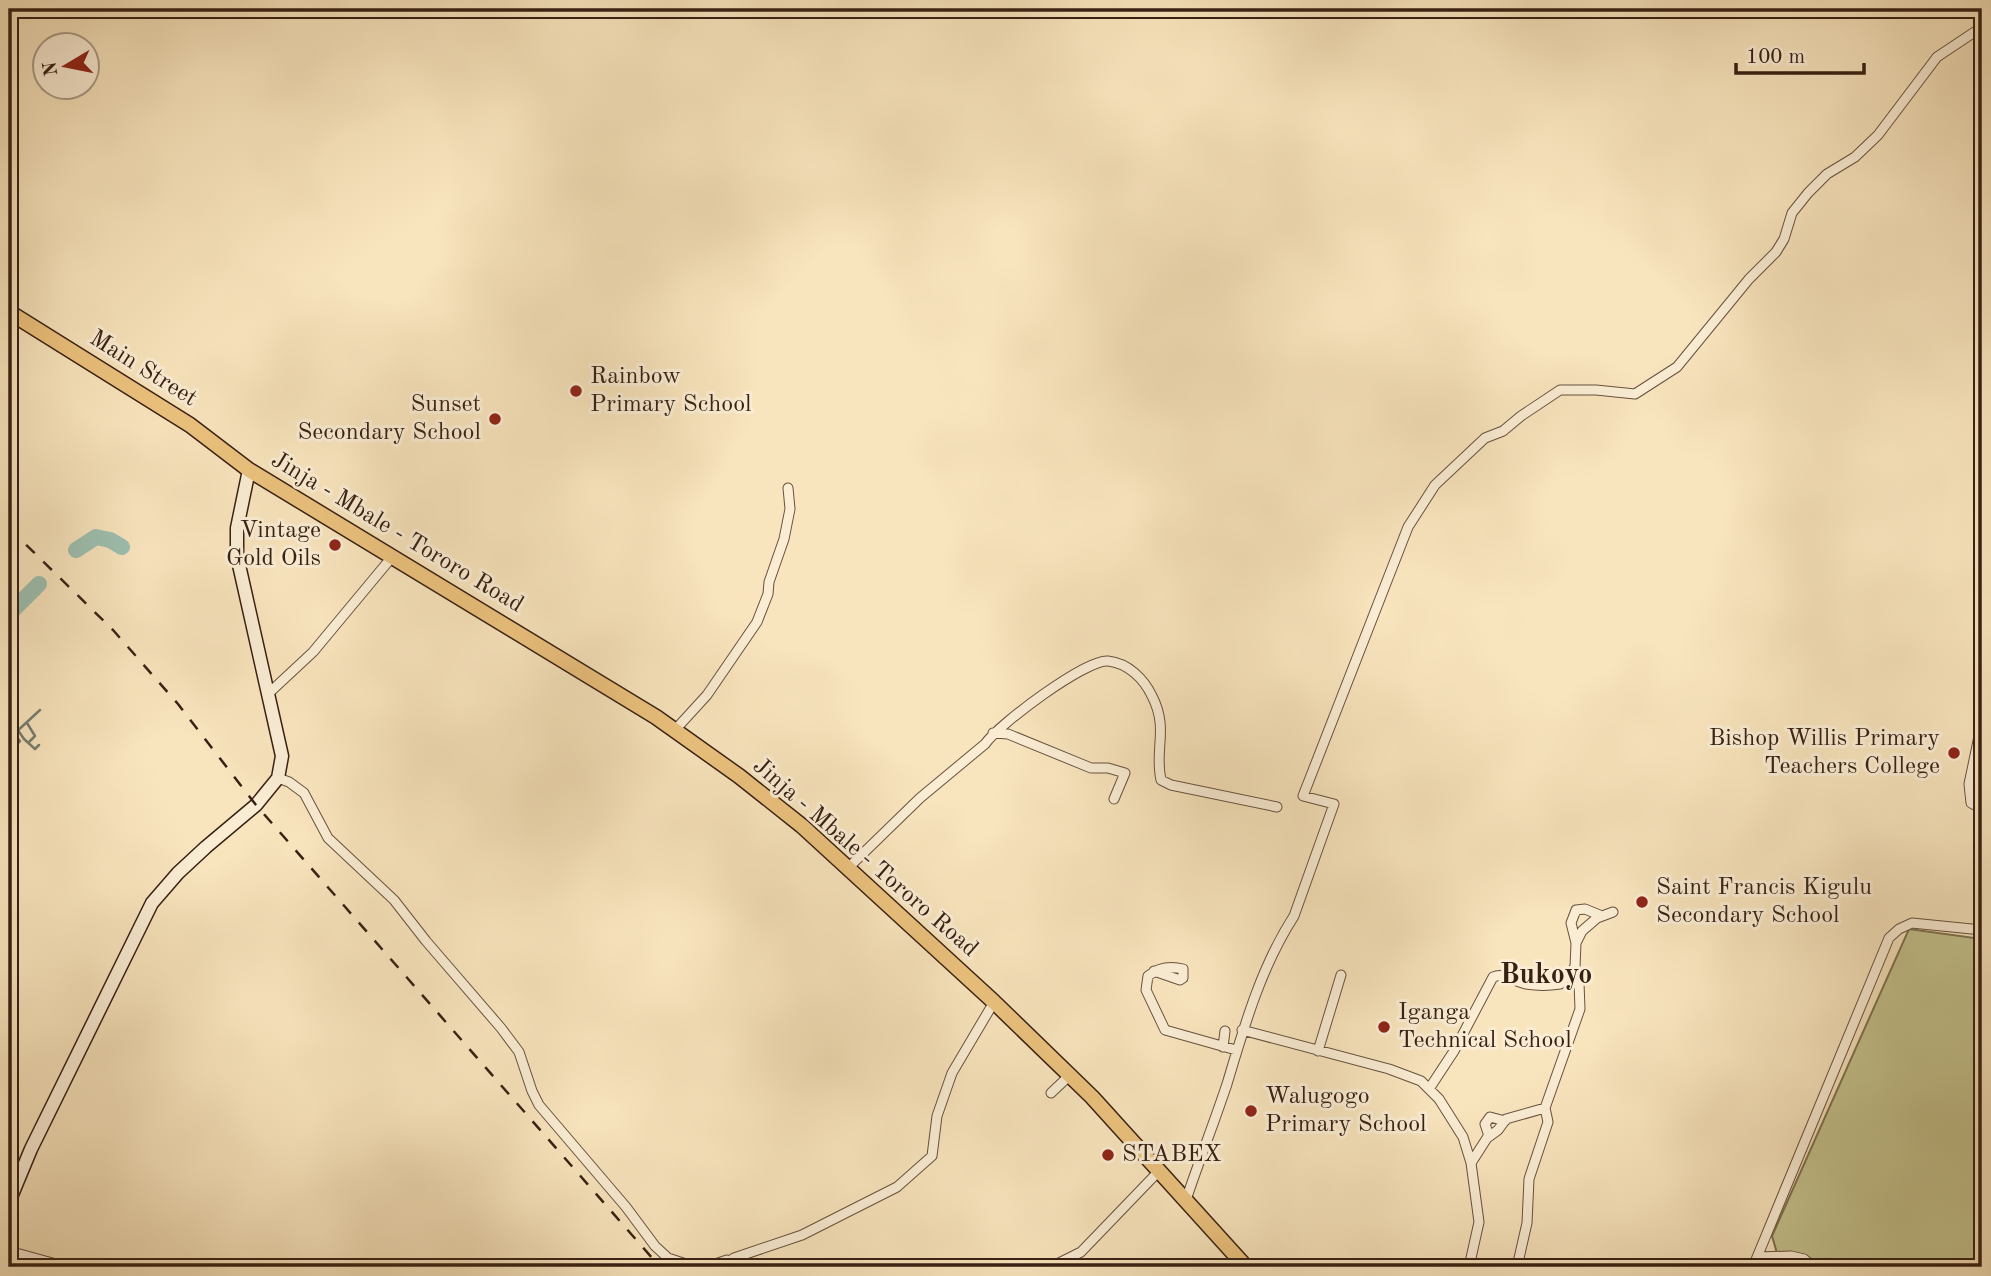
<svg xmlns="http://www.w3.org/2000/svg" width="1991" height="1276" font-family="'Old Standard TT',serif">
  <style>
    .green { fill: #c3c28d; stroke: #7d7150; stroke-width: 2 }
    .lines { fill: none; stroke-linecap: round; stroke-linejoin: round }
    .stream { stroke: #747f72; stroke-width: 2.5 }
    .river { stroke: #9dbfb0; stroke-width: 16 }
    .minor-casing { stroke: #67513e; stroke-width: 11 }
    .secondary-casing { stroke: #372014; stroke-width: 15 }
    .primary-casing { stroke: #372014; stroke-width: 17 }
    .minor { stroke: #faedd4; stroke-width: 9 }
    .secondary { stroke: #faedd4; stroke-width: 12 }
    .primary { stroke: #ecc27e; stroke-width: 14 }
    .rail { stroke: #372014; stroke-width: 2.5; stroke-dasharray: 12 12; stroke-linecap: butt }
    .poi-dot { fill: #8f2418; stroke: #faedd4; stroke-width: 2.5 }
    .labels { text-anchor: middle; dominant-baseline: central; stroke-width: 6; stroke-linejoin: round; paint-order: stroke }
    .street-label { font-size: 24px; fill: #372014; stroke: #faedd4 }
    .poi-label { font-size: 24px; fill: #372014; stroke: #faedd4; text-anchor: start }
    .quarter-label { font-size: 28px; font-weight: bold; fill: #372014; stroke: #faedd4 }
  </style>
  <rect width="100%" height="100%" fill="#f8e4bd"/>
  <filter id="stains"><feTurbulence type="fractalNoise" baseFrequency=".00286" numOctaves="4"/><feColorMatrix values="0 0 0 0 .2 0 0 0 0 .09 0 0 0 0 .02 0 0 0 .5 -.17"/></filter>
  <radialGradient id="worn" r=".72"><stop offset=".6" stop-color="#630" stop-opacity="0"/><stop offset="1" stop-color="#630" stop-opacity=".3"/></radialGradient>
  <path class="green" d="M1909,929L1982,939V1267H1781L1772,1236Z"/>
  <g class="lines">
    <path class="stream" d="M9,708L16,700
      M9,717L24,739L35,749L39,745
      M27,723L35,736L29,742
      M9,728L20,741L15,746L9,739
      M14,734L40,710
      M9,750V751"/>
    <path class="river" d="M76,550L96,537L110,540L122,547
      M9,614L39,584"/>
    <g class="minor-casing">
      <path id="minor" d="M269,693L313,652L392,557
        M1982,722L1969,784L1971,803L1982,809
        M675,730L707,695L757,622L768,594L769,582L784,539L790,509L788,488
        M993,733L1008,734L1091,768H1108L1125,773L1114,799
        M278,778L289,782L304,793L328,838L394,900L426,941L501,1028L519,1052L532,1091L539,1105L626,1207L655,1246L668,1258L695,1267
        M848,868L920,798L985,744C999,724 1086,659 1108,661C1128,663 1144,679 1152,696C1169,729 1154,749 1161,780L1171,785L1277,807
        M1576,943L1571,923L1576,910L1585,909L1602,916
        M1154,971L1180,980L1183,978V969C1170,966 1159,967 1148,976L1146,990L1165,1030L1236,1050
        M1242,1030L1389,1069L1421,1081L1439,1099L1463,1137L1471,1163L1479,1222L1469,1267
        M1223,1047L1225,1031
        M1318,1051L1341,975
        M1429,1089L1454,1051L1493,977C1505,972 1514,982 1526,984C1538,986 1548,986 1560,984L1575,967
        M1051,1093L1070,1075
        M1489,1136L1485,1124L1490,1117L1505,1121
        M1471,1163L1487,1138L1498,1130L1506,1119L1545,1108
        M1186,1200C1199,1161 1214,1123 1227,1084C1244,1027 1261,967 1294,916L1334,804L1303,796L1408,527L1435,485L1485,438L1503,431L1521,416L1560,390H1596L1635,394L1677,367L1749,279L1776,252L1784,239L1792,213L1808,193L1827,174L1855,157L1878,135L1937,57L1982,27
        M9,1251L67,1267
        M1757,1257L1791,1256L1804,1259L1809,1263L1807,1267
        M706,1267L727,1260
        M721,1267L734,1258L802,1235L897,1187L932,1156L937,1116L952,1073L994,1002
        M1051,1267L1081,1252L1159,1171
        M1517,1267L1527,1223L1529,1179L1548,1122L1545,1108L1580,1009L1579,983L1575,967L1576,943L1582,931L1597,918L1613,912
        M1753,1267L1889,938L1899,929L1912,923L1982,930"/>
    </g>
    <g class="secondary-casing">
      <path id="secondary" d="M9,1202L31,1149L152,903L178,873L206,847L256,805L278,778L282,756L237,556V528L249,470"/>
    </g>
    <g class="primary-casing">
      <path id="primary" d="M9,312L190,425L249,470L656,717L739,776L802,826L994,1002L1092,1097L1246,1267"/>
    </g>
    <use href="#minor" class="minor"/>
    <use href="#secondary" class="secondary"/>
    <use href="#primary" class="primary"/>
    <path class="rail" d="M9,528L113,630L178,704L256,805L660,1267"/>
  </g>
  <g class="poi-dot">
    <circle cx="576" cy="391" r="7"/>
    <circle cx="495" cy="419" r="7"/>
    <circle cx="335" cy="545" r="7"/>
    <circle cx="1954" cy="753" r="7"/>
    <circle cx="1642" cy="902" r="7"/>
    <circle cx="1384" cy="1027" r="7"/>
    <circle cx="1251" cy="1111" r="7"/>
    <circle cx="1108" cy="1155" r="7"/>
  </g>
  <g class="labels">
    <g class="street-label">
      <text transform="translate(143 369) rotate(32)">Main Street</text>
      <text transform="translate(397 533) rotate(31)">Jinja - Mbale - Tororo Road</text>
      <text transform="translate(865 858) rotate(41)">Jinja - Mbale - Tororo Road</text>
    </g>
    <g class="poi-label">
      <text x="590" y="377">Rainbow<tspan x="590" dy="28">Primary School</tspan></text>
      <text x="481" y="405" text-anchor="end">Sunset<tspan x="481" dy="28">Secondary School</tspan></text>
      <text x="321" y="531" text-anchor="end">Vintage<tspan x="321" dy="28">Gold Oils</tspan></text>
      <text x="1940" y="739" text-anchor="end">Bishop Willis Primary<tspan x="1940" dy="28">Teachers College</tspan></text>
      <text x="1656" y="888">Saint Francis Kigulu<tspan x="1656" dy="28">Secondary School</tspan></text>
      <text x="1398" y="1013">Iganga<tspan x="1398" dy="28">Technical School</tspan></text>
      <text x="1265" y="1097">Walugogo<tspan x="1265" dy="28">Primary School</tspan></text>
      <text x="1122" y="1155">STABEX</text>
    </g>
    <g class="quarter-label">
      <text x="1546" y="976">Bukoyo</text>
    </g>
  </g>
  <rect width="1991" height="1276" fill="none" stroke="#f8e4bd" stroke-width="35"/>
  <rect x="10" y="10" width="1970" height="1255" fill="none" stroke="#372014" stroke-width="3.5"/>
  <rect x="18" y="18" width="1956" height="1241" fill="none" stroke="#372014" stroke-width="2"/>
  <g transform="translate(66 66) rotate(260)"><circle r="33" fill="#faedd4" stroke="#ac9b87" stroke-width="2"/>
  <path d="M0-5L12 26L0 18L-12 26Z" fill="#8f2418"/>
  <text y="-10" font-size="19" font-weight="bold" text-anchor="middle" fill="#372014">N</text>
  </g>
  <path d="M1736 63v10h128v-10" fill="none" stroke="#372014" stroke-width="3.5"/>
  <text x="1746" y="63" font-size="21" fill="#372014" stroke="#faedd4" stroke-width="5" paint-order="stroke">100 m</text>
  <rect width="100%" height="100%" filter="url(#stains)"/>
  <rect width="100%" height="100%" fill="url(#worn)"/>
</svg>
